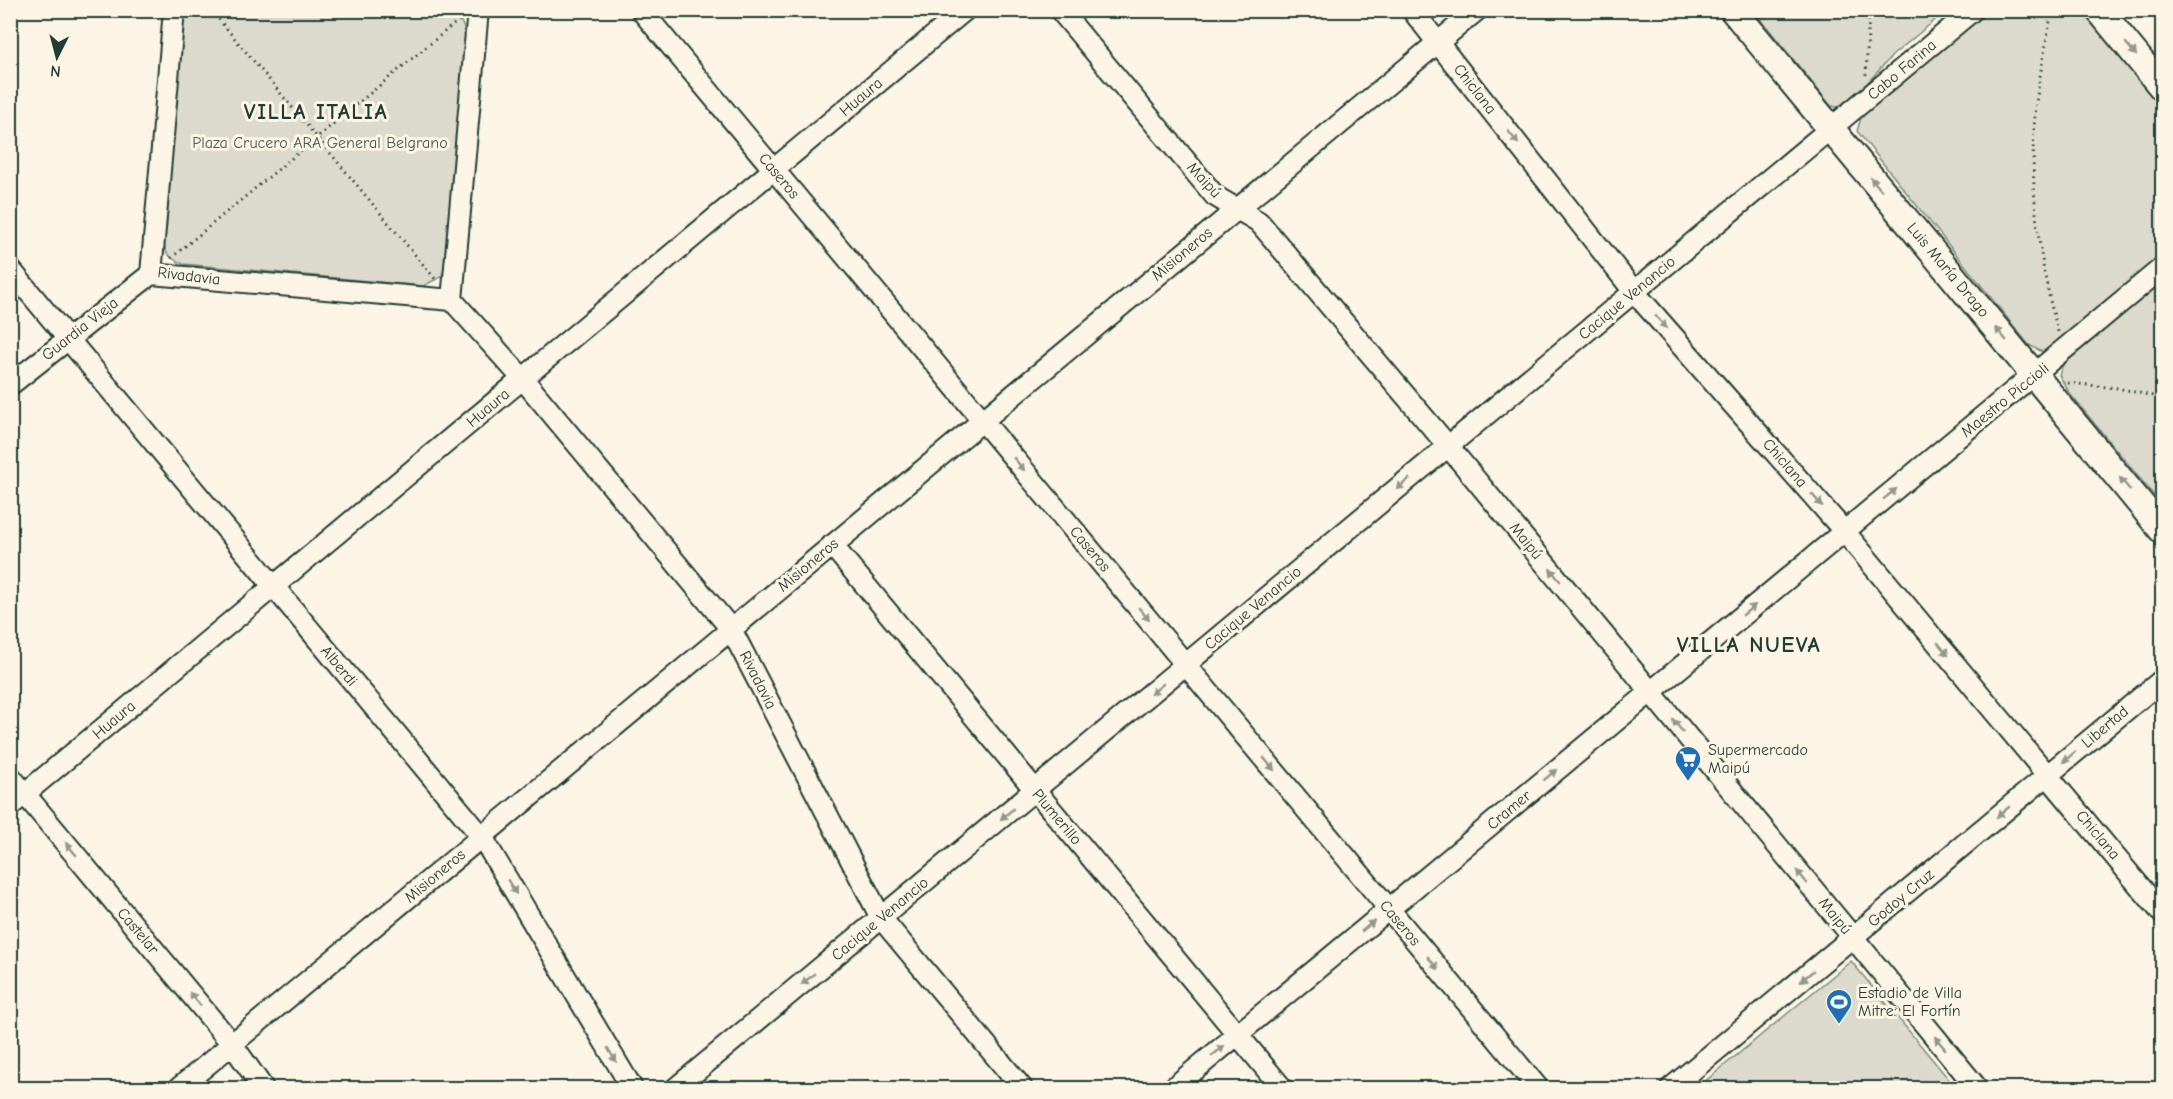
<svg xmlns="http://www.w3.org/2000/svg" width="2173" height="1099" font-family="'Comic Neue',sans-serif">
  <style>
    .green { fill: #dcdacc; stroke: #7e8c80; stroke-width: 1.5 }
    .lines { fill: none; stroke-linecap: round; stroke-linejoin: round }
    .minor-casing { stroke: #1f3d34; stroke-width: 24 }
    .major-casing { stroke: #1f3d34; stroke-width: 30 }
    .path { stroke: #1f3d34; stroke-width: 3; stroke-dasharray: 1.5 4.5; stroke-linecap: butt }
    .minor { stroke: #fcf5e5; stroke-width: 20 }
    .major { stroke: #fcf5e5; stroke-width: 26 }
    .oneway { fill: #8e998c }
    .labels { text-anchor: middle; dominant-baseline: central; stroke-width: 6; stroke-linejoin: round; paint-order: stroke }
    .street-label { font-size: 16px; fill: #1f3d34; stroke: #fcf5e5 }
    .park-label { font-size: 16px; fill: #455c52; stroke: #fcf5e5 }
    .poi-label { font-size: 16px; fill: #1f3d34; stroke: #fcf5e5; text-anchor: start }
    .district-label { font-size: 22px; font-weight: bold; letter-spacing: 1.5px; fill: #1f3d34; stroke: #fcf5e5 }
  </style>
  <rect width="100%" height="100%" fill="#fcf5e5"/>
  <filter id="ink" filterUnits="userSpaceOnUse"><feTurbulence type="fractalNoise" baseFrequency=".0167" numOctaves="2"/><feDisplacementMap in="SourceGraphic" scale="12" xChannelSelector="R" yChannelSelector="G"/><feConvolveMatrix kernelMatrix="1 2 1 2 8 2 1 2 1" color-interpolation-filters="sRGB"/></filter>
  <g filter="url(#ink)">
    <path class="green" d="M442,10C461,14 465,26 467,43L445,269L441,277L423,286L183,264C169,258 164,253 163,238L183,11Z
      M1754,11H1946L1893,55L1844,108L1831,106Z
      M1985,11H2085L2162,104V256L2048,349L2042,352L2029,345L1857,131L1862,115Z
      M2162,281V505L2070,394L2059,375L2064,361Z
      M1851,961L1956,1088H1697Z"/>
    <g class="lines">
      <g class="minor-casing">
        <path id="minor" d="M641,10L1538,1088
          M1060,10L1215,196L1259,222L1448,446L1977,1088
          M1412,10L1636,294L1844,531L2162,913
          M10,269L482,837L632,1088
          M151,274L452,300L523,379L731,629L881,918L1022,1088
          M151,274L174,10
          M452,300L478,10
          M10,385L151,274
          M832,545L1282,1088
          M10,776L232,1044L263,1088
          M10,806L965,10
          M179,1088L1477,10
          M676,1088L1973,10
          M1173,1088L2162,268
          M1671,1088L2162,680"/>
      </g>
      <g class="major-casing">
        <path id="major" d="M1733,10L2162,530
          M2099,10L2162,87"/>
      </g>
      <path class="path" d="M211,10L436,280
        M2052,10C2046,45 2038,80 2035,115C2029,188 2039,262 2058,332
        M1866,75L1869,10
        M171,258L460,19
        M2068,383L2117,388L2162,398"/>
      <use href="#minor" class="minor"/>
      <use href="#major" class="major"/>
    </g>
    <defs><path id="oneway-solid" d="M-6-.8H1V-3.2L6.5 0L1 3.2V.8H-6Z" transform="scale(1.5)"/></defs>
    <g class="oneway">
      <use href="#oneway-solid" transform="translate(2131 49) rotate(50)"/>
      <use href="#oneway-solid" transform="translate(1513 137) rotate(52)"/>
      <use href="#oneway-solid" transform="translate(1876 184) rotate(-130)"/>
      <use href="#oneway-solid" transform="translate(1661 322) rotate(49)"/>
      <use href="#oneway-solid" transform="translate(2001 334) rotate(-130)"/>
      <use href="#oneway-solid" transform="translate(1019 464) rotate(50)"/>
      <use href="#oneway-solid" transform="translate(1403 484) rotate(140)"/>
      <use href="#oneway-solid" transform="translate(2125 484) rotate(-130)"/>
      <use href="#oneway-solid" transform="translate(1890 494) rotate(-39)"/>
      <use href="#oneway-solid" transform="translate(1817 500) rotate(49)"/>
      <use href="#oneway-solid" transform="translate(1555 575) rotate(-129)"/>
      <use href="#oneway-solid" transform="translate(1749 610) rotate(-40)"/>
      <use href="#oneway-solid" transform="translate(1144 614) rotate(50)"/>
      <use href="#oneway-solid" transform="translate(1943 649) rotate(50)"/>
      <use href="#oneway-solid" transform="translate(1157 689) rotate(140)"/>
      <use href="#oneway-solid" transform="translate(1678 726) rotate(-129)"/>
      <use href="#oneway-solid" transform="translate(2069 757) rotate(140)"/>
      <use href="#oneway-solid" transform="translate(1269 764) rotate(50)"/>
      <use href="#oneway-solid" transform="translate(1550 775) rotate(-40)"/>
      <use href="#oneway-solid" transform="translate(2003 812) rotate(140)"/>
      <use href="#oneway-solid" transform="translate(1007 814) rotate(140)"/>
      <use href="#oneway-solid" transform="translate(71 849) rotate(-130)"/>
      <use href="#oneway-solid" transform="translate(1802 877) rotate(-129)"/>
      <use href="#oneway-solid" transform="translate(512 887) rotate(59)"/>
      <use href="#oneway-solid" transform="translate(1368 926) rotate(-40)"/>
      <use href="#oneway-solid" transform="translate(1433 963) rotate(50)"/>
      <use href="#oneway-solid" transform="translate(1807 976) rotate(140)"/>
      <use href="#oneway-solid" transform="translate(808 979) rotate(140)"/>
      <use href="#oneway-solid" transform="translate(195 999) rotate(-130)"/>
      <use href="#oneway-solid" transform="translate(1940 1043) rotate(-130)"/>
      <use href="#oneway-solid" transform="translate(1218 1051) rotate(-40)"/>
      <use href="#oneway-solid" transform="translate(612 1055) rotate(59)"/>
    </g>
  </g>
  <defs>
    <g id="supermarket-pin" transform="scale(1.35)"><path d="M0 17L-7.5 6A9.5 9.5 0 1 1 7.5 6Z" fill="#1f6fb2" stroke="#fcf5e5"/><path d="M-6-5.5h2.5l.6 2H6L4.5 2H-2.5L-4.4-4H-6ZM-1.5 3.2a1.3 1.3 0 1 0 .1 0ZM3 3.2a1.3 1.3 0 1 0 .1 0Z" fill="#fff"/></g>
    <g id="stadium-pin" transform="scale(1.35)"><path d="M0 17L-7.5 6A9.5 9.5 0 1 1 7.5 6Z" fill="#1f6fb2" stroke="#fcf5e5"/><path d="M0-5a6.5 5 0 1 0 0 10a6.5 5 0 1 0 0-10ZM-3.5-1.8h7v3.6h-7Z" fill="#fff"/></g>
  </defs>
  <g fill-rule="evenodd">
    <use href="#supermarket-pin" x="1688" y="759"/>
    <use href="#stadium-pin" x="1839" y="1002"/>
  </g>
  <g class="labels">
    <g class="street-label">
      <text transform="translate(1902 70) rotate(-40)">Cabo Farina</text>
      <text transform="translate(1475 89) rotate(52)">Chiclana</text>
      <text transform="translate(861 97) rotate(-40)">Huaura</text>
      <text transform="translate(779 176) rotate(50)">Caseros</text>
      <text transform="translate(1204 180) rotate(47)">Maipú</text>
      <text transform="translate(1182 254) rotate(-40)">Misioneros</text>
      <text transform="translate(1948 270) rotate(50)">Luis María Drago</text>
      <text transform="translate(189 276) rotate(7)">Rivadavia</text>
      <text transform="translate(1627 298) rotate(-40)">Cacique Venancio</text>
      <text transform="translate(80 329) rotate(-38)">Guardia Vieja</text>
      <text transform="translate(2005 400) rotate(-39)">Maestro Piccioli</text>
      <text transform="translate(488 408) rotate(-40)">Huaura</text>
      <text transform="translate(1785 463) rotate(49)">Chiclana</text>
      <text transform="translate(1526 541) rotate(51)">Maipú</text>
      <text transform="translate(1090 549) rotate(50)">Caseros</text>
      <text transform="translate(808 565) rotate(-40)">Misioneros</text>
      <text transform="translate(1253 608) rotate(-40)">Cacique Venancio</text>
      <text transform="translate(339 666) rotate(50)">Alberdi</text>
      <text transform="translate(758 680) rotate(63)">Rivadavia</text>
      <text transform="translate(114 720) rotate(-40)">Huaura</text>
      <text transform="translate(2105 727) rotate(-40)">Libertad</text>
      <text transform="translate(1509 810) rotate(-40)">Cramer</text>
      <text transform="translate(1057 817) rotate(50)">Plumerillo</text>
      <text transform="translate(2098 835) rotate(50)">Chiclana</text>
      <text transform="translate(435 876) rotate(-40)">Misioneros</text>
      <text transform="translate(1901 898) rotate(-40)">Godoy Cruz</text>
      <text transform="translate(1835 916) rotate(51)">Maipú</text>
      <text transform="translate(880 919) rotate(-40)">Cacique Venancio</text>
      <text transform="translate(1400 923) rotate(50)">Caseros</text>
      <text transform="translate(138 931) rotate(50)">Castelar</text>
    </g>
    <g class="park-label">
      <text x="320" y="143">Plaza Crucero ARA General Belgrano</text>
    </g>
    <g class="poi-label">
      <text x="1708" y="750">Supermercado<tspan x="1708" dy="18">Maipú</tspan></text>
      <text x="1858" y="993">Estadio de Villa<tspan x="1858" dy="18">Mitre: El Fortín</tspan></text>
    </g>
    <g class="district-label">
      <text x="316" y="112">VILLA ITALIA</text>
      <text x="1749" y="645">VILLA NUEVA</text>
    </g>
  </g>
  <rect width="2173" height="1099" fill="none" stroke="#fcf5e5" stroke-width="36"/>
  <rect x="18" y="18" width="2137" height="1063" fill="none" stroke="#1f3d34" stroke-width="2" filter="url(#ink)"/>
  <g transform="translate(57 57) rotate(186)" stroke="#fcf5e5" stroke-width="4.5" paint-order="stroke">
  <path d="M0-4.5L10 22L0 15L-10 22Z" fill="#1f3d34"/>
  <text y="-9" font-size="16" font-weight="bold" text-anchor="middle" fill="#1f3d34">N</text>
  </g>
</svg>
